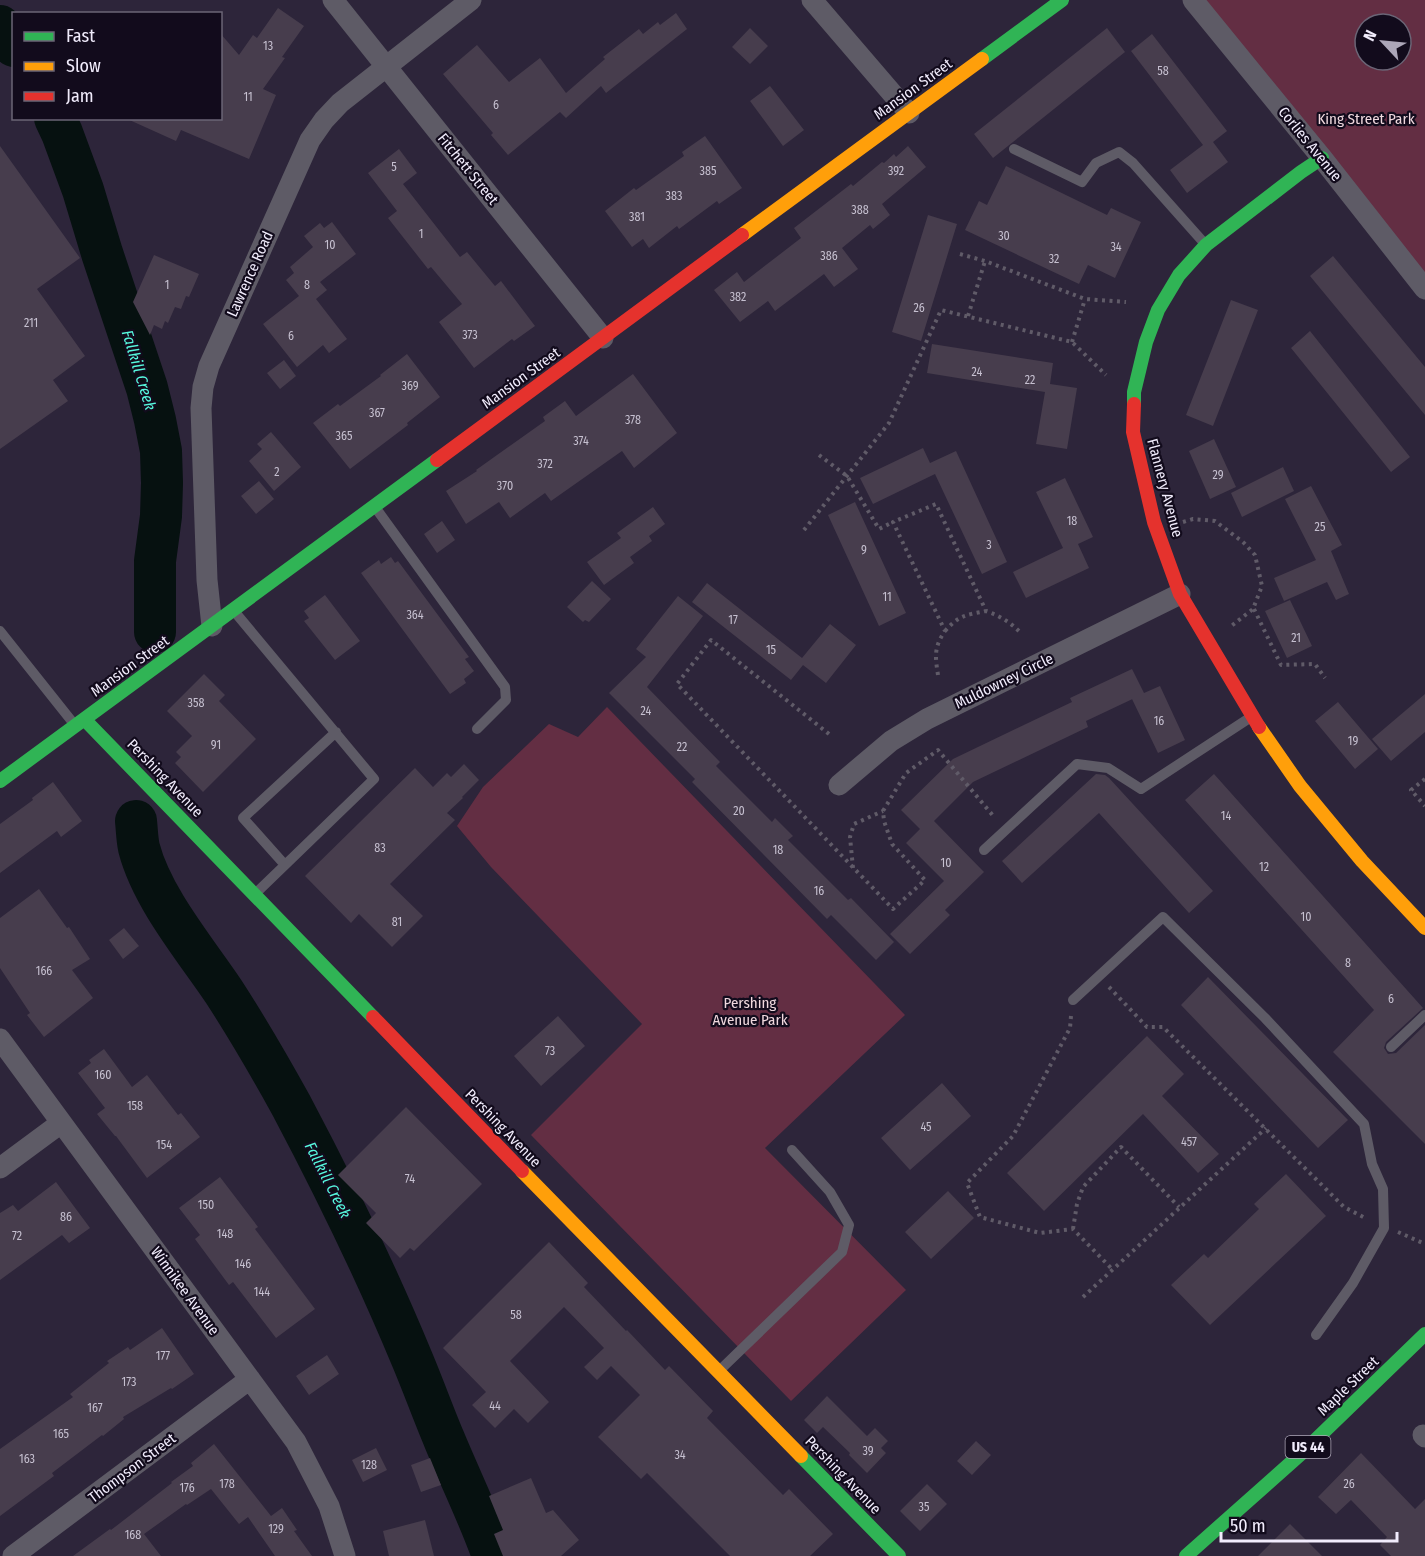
<svg xmlns="http://www.w3.org/2000/svg" width="1425" height="1556" font-family="'Fira Sans Condensed',sans-serif">
  <style>
    .green { fill: #632e43; fill-rule: evenodd }
    .lines { fill: none; stroke-linecap: round; stroke-linejoin: round }
    .river { stroke: #061110; stroke-width: 42 }
    .building { fill: #473d4d }
    .path { stroke: #605b68; stroke-width: 4; stroke-dasharray: 3 4.5; stroke-linecap: butt }
    .lane { stroke: #5e5b66; stroke-width: 10 }
    .street { stroke: #5e5b66; stroke-width: 21 }
    .fast { stroke: #30b455; stroke-width: 14 }
    .slow { stroke: #ff9f0a; stroke-width: 14 }
    .jam { stroke: #e5322d; stroke-width: 14 }
    .labels { text-anchor: middle; dominant-baseline: central; stroke-width: 4.5; stroke-linejoin: round; paint-order: stroke }
    .number-label { font-size: 12px; fill: #c6c0d0 }
    .shield { fill: #120b1c; stroke: #aea8b9; stroke-width: 1.5 }
    .shield-label { font-size: 14px; font-weight: bold; fill: #f1ecfc }
    .street-label { font-size: 15px; fill: #f1ecfc; stroke: #120b1c }
    .park-label { font-size: 15px; fill: #f0d8de; stroke: #120b1c }
    .water-label { font-size: 16px; font-style: italic; fill: #57f8de; stroke: #120b1c }
  </style>
  <rect width="100%" height="100%" fill="#2d253a"/>
  <path class="green" d="M1193,0H1425V289ZM1365,24H1401V60H1365Z
    M607,707L905,1015L765,1148L906,1290L791,1401L531,1135L642,1024L491,867L457,826L483,787L549,724L578,737Z"/>
  <g class="lines">
    <path class="river" d="M0,26L14,46
      M55,118L62,133L83,190L102,253L147,388L155,420L161,451L162,483L161,516L155,561V632
      M136,821C137,830 137,839 139,848C152,898 195,949 224,992C248,1029 270,1067 291,1105C335,1188 376,1272 412,1359C423,1385 433,1413 444,1439C460,1478 479,1516 493,1556"/>
  </g>
  <path class="building" d="M278,8L304,26L282,57L285,58L263,89L276,95L249,159L181,130L176,141L125,118H220V33L239,55L253,35L257,38Z
    M676,13L687,29L606,93L601,86L566,118L560,112L508,155L491,135L493,133L443,74L477,45L509,82L540,58L566,93L605,59L603,57L639,29L643,34L658,22L660,25Z
    M750,28L768,46L750,64L732,47Z
    M1107,28L1125,52L993,158L974,134Z
    M1152,34L1227,131L1213,142L1228,162L1187,193L1170,170L1203,145L1131,51Z
    M770,86L804,130L783,146L750,101Z
    M705,136L742,188L719,204L717,201L679,229L677,226L649,248L643,239L632,247L605,211L634,188L636,190L684,156L682,152Z
    M0,146L80,258L37,289L85,356L53,380L68,401L0,449Z
    M908,146L926,167L882,204L890,215L873,229L870,225L842,248L858,269L834,287L824,274L775,311L768,301L740,322L714,290L737,272L744,282L801,238L794,228L851,184L853,186L882,162L884,163L894,154L896,157Z
    M399,149L417,173L403,184L460,257L467,252L495,286L501,281L535,326L514,341L512,339L474,368L439,322L462,304L431,267L428,269L388,218L397,211L368,173Z
    M1006,166L1107,215L1111,208L1141,222L1115,278L1088,265L1079,284L965,230L979,201L987,205Z
    M928,215L957,224L921,341L892,332Z
    M332,222L356,254L320,282L327,290L316,299L347,339L329,353L323,345L297,367L263,324L299,296L286,280L294,273L290,267L313,247L304,236L320,223L324,228Z
    M154,255L199,274L189,297L186,296L181,309L175,307L168,323L165,321L162,329L154,325L150,335L133,302Z
    M1333,256L1425,367V415L1310,276Z
    M1231,300L1258,310L1213,426L1186,415Z
    M1310,331L1410,457L1391,472L1291,348Z
    M932,344L1053,363L1050,384L1077,388L1067,449L1036,444L1045,392L927,373Z
    M407,354L440,397L407,423L408,425L350,469L313,423L338,404L340,406L381,376L380,375Z
    M284,360L296,376L280,389L267,373Z
    M633,374L677,433L634,468L622,451L551,501L545,493L510,518L499,502L466,524L446,491L477,471L476,470L545,421L543,417L565,401L576,416Z
    M271,432L301,467L274,491L249,461L262,449L257,444Z
    M1214,439L1236,487L1210,499L1189,451Z
    M923,448L930,463L956,451L1007,562L982,574L935,474L873,504L860,478Z
    M1283,467L1294,491L1242,517L1231,493Z
    M1065,478L1093,537L1078,544L1089,568L1026,598L1013,572L1063,548L1036,492Z
    M259,481L274,499L256,514L241,496Z
    M1311,486L1342,545L1331,551L1349,594L1336,600L1327,582L1284,601L1274,578L1316,560L1285,499Z
    M855,502L906,613L879,626L828,515Z
    M653,507L665,524L649,536L652,541L630,557L634,563L604,585L587,562L621,538L617,533Z
    M442,521L455,540L437,553L424,534Z
    M391,557L395,563L398,561L469,657L465,659L474,671L464,679L466,683L450,694L361,573L379,560L381,564Z
    M592,581L611,599L589,622L585,620L583,622L567,607Z
    M707,583L802,658L830,624L856,645L826,683L803,665L791,680L692,602Z
    M325,595L360,641L335,660L304,621L309,618L304,611Z
    M678,596L703,616L647,687L720,762L716,766L772,822L775,818L793,836L788,840L848,900L851,898L894,942L876,960L831,915L827,919L692,782L695,779L609,693L646,657L636,649Z
    M1290,600L1312,646L1287,658L1265,611Z
    M1132,669L1144,693L1160,686L1185,740L1158,753L1132,699L1141,695L1086,721L1088,727L973,782L934,821L984,872L945,910L950,915L910,954L890,934L944,881L906,843L920,829L901,810L953,759L1072,702L1070,698Z
    M204,674L225,695L219,701L256,739L203,792L175,763L181,757L176,752L192,736L167,711Z
    M1425,694V732L1391,761L1372,739Z
    M1338,702L1378,749L1355,769L1315,721Z
    M464,764L479,780L462,797L463,798L447,813L455,820L390,884L423,916L392,947L359,914L351,923L305,876L415,768L433,787L447,773L451,777Z
    M1096,774L1105,775L1109,778L1213,891L1189,913L1099,813L1022,883L1002,861Z
    M1214,774L1423,1008L1386,1042L1384,1048L1388,1054L1396,1053L1425,1025V1144L1333,1052L1374,1010L1185,800Z
    M53,782L82,821L61,837L57,831L0,873V824L33,800L32,798Z
    M39,889L67,928L69,927L90,959L72,970L93,998L44,1037L27,1015L30,1013L0,968V918Z
    M124,928L139,946L123,959L109,940Z
    M1208,977L1348,1120L1318,1148L1181,1005Z
    M558,1016L585,1046L541,1086L514,1056Z
    M1147,1036L1184,1074L1162,1096L1219,1154L1198,1173L1143,1114L1044,1211L1007,1173Z
    M104,1049L132,1087L147,1075L178,1115L181,1113L200,1137L147,1178L116,1136H115L97,1114L105,1108L78,1073L91,1063L89,1060Z
    M942,1083L971,1116L910,1170L881,1138Z
    M406,1107L482,1184L414,1251L410,1248L400,1258L366,1223L376,1213L338,1175Z
    M1286,1174L1326,1216L1210,1325L1171,1285L1204,1254L1208,1258L1259,1209L1254,1204Z
    M220,1177L258,1227L255,1229L315,1309L276,1338L233,1282L229,1285L195,1239L200,1235L179,1208Z
    M56,1182L90,1228L69,1243L62,1235L0,1280V1213L13,1205L18,1211Z
    M948,1191L974,1218L931,1259L905,1232Z
    M549,1242L588,1283L584,1287L626,1331L627,1330L665,1370L669,1366L713,1411L707,1418L783,1495L789,1489L833,1534L810,1556H730L647,1473L641,1479L598,1437L640,1395L611,1366L597,1380L584,1367L604,1348L564,1307L510,1361L549,1402L528,1423L514,1409L495,1428L472,1405L486,1392L443,1348Z
    M162,1328L194,1374L172,1389L171,1388L123,1417L124,1419L103,1436L102,1435L52,1473L54,1476L0,1516V1449L73,1397L70,1394L109,1363L107,1361L128,1347L130,1350Z
    M327,1355L339,1374L309,1395L296,1376Z
    M827,1396L867,1436L875,1428L888,1441L881,1448L886,1453L867,1473L849,1455L850,1453L823,1427L817,1433L804,1420Z
    M976,1441L991,1455L972,1475L957,1461Z
    M214,1444L271,1516L282,1508L297,1530L294,1531L312,1556H275L248,1517L239,1524L211,1489L187,1505L186,1504L144,1534L161,1556H73L110,1529L111,1530L172,1483L171,1482L193,1466L191,1463Z
    M376,1448L387,1470L363,1482L352,1460Z
    M1361,1453L1415,1509L1425,1499V1556H1391L1380,1545L1387,1537L1351,1500L1336,1514L1318,1497Z
    M430,1458L441,1485L421,1492L411,1465Z
    M531,1478L546,1513L553,1510L579,1540L561,1556H503L494,1534L503,1530L489,1496Z
    M927,1484L947,1504L920,1531L900,1511Z
    M425,1520L434,1556H389L383,1531Z
    M1290,1524L1322,1556H1258Z"/>
  <g class="lines">
    <path class="path" d="M960,254L985,261L1085,299L1126,302
      M968,316L985,261
      M1072,342L1085,299
      M819,455L847,476L879,529L893,522
      M1183,522L1193,519L1215,521L1243,542L1255,555L1262,586L1253,609L1230,627
      M804,530L889,423L941,310L1072,342L1106,375
      M1254,609L1281,665L1315,664L1325,678
      M945,631C959,615 966,615 986,611
      M938,675C935,656 934,647 945,631L893,522L936,504L986,611C1000,616 1010,622 1021,633
      M829,734L711,640L677,684L893,909L925,880L892,844L884,821L883,811L906,773L938,750L995,818
      M1425,779L1411,790L1425,806
      M853,868L850,837L854,824L883,811
      M1109,987L1147,1027H1163L1344,1207L1367,1219
      M1071,1016L1070,1028L1013,1136L967,1183L980,1217L1040,1233L1073,1229L1112,1269
      M1073,1229L1077,1204L1083,1187L1121,1147L1179,1207
      M1398,1232L1425,1244
      M1083,1297L1266,1128"/>
    <path class="lane" d="M1014,149L1082,182L1096,163L1119,152L1133,163L1205,244
      M375,507L505,687L506,700L477,729
      M234,611L374,779L285,865L243,818L336,732
      M0,631L74,724
      M984,850L1077,764L1108,768L1141,789L1251,717
      M255,894L285,865
      M1073,1000L1163,917L1265,1018L1364,1124L1372,1164L1383,1189L1384,1228L1353,1283L1316,1335
      M1391,1047L1425,1015
      M721,1369L842,1252L849,1225L830,1192L792,1150"/>
    <path class="street" d="M333,0L603,338
      M812,0L909,113
      M1193,0L1322,158L1425,289
      M212,626L207,580L201,408L203,387L209,366L310,140L324,120L340,103L471,0
      M839,785L891,741L927,719L1180,594
      M0,1039L296,1442L329,1506L345,1556
      M0,1168L61,1123
      M1423,1435L1425,1437
      M13,1556L250,1379"/>
    <path class="fast" d="M982,59L1062,0
      M1134,404V392L1146,342L1158,310L1179,275L1206,245L1301,172L1322,158
      M85,720L373,1017
      M0,781L437,460
      M801,1456L899,1556
      M1186,1556L1303,1452L1425,1334"/>
    <path class="slow" d="M742,235L982,59
      M1259,727L1300,786L1362,861L1425,928
      M522,1171L801,1456"/>
    <path class="jam" d="M1134,404L1133,432L1154,522L1180,594L1259,727
      M437,460L742,235
      M373,1017L522,1171"/>
  </g>
  <g class="labels">
    <g class="number-label">
      <text x="268" y="46">13</text>
      <text x="1163" y="71">58</text>
      <text x="248" y="97">11</text>
      <text x="496" y="105">6</text>
      <text x="394" y="167">5</text>
      <text x="708" y="171">385</text>
      <text x="896" y="171">392</text>
      <text x="674" y="196">383</text>
      <text x="860" y="210">388</text>
      <text x="637" y="217">381</text>
      <text x="421" y="234">1</text>
      <text x="1004" y="236">30</text>
      <text x="330" y="245">10</text>
      <text x="1116" y="247">34</text>
      <text x="829" y="256">386</text>
      <text x="1054" y="259">32</text>
      <text x="167" y="285">1</text>
      <text x="307" y="285">8</text>
      <text x="738" y="297">382</text>
      <text x="919" y="308">26</text>
      <text x="31" y="323">211</text>
      <text x="470" y="335">373</text>
      <text x="291" y="336">6</text>
      <text x="977" y="372">24</text>
      <text x="1030" y="380">22</text>
      <text x="410" y="386">369</text>
      <text x="377" y="413">367</text>
      <text x="633" y="420">378</text>
      <text x="344" y="436">365</text>
      <text x="581" y="441">374</text>
      <text x="545" y="464">372</text>
      <text x="277" y="472">2</text>
      <text x="1218" y="475">29</text>
      <text x="505" y="486">370</text>
      <text x="1072" y="521">18</text>
      <text x="1320" y="527">25</text>
      <text x="989" y="545">3</text>
      <text x="864" y="550">9</text>
      <text x="887" y="597">11</text>
      <text x="415" y="615">364</text>
      <text x="733" y="620">17</text>
      <text x="1296" y="638">21</text>
      <text x="771" y="650">15</text>
      <text x="196" y="703">358</text>
      <text x="646" y="711">24</text>
      <text x="1159" y="721">16</text>
      <text x="1353" y="741">19</text>
      <text x="216" y="745">91</text>
      <text x="682" y="747">22</text>
      <text x="739" y="811">20</text>
      <text x="1226" y="816">14</text>
      <text x="380" y="848">83</text>
      <text x="778" y="850">18</text>
      <text x="946" y="863">10</text>
      <text x="1264" y="867">12</text>
      <text x="819" y="891">16</text>
      <text x="1306" y="917">10</text>
      <text x="397" y="922">81</text>
      <text x="1348" y="963">8</text>
      <text x="44" y="971">166</text>
      <text x="1391" y="999">6</text>
      <text x="550" y="1051">73</text>
      <text x="103" y="1075">160</text>
      <text x="135" y="1106">158</text>
      <text x="926" y="1127">45</text>
      <text x="1189" y="1142">457</text>
      <text x="164" y="1145">154</text>
      <text x="410" y="1179">74</text>
      <text x="206" y="1205">150</text>
      <text x="66" y="1217">86</text>
      <text x="225" y="1234">148</text>
      <text x="17" y="1236">72</text>
      <text x="243" y="1264">146</text>
      <text x="262" y="1292">144</text>
      <text x="516" y="1315">58</text>
      <text x="163" y="1356">177</text>
      <text x="129" y="1382">173</text>
      <text x="495" y="1406">44</text>
      <text x="95" y="1408">167</text>
      <text x="61" y="1434">165</text>
      <text x="868" y="1451">39</text>
      <text x="680" y="1455">34</text>
      <text x="27" y="1459">163</text>
      <text x="369" y="1465">128</text>
      <text x="227" y="1484">178</text>
      <text x="1349" y="1484">26</text>
      <text x="187" y="1488">176</text>
      <text x="924" y="1507">35</text>
      <text x="276" y="1529">129</text>
      <text x="133" y="1535">168</text>
    </g>
    <rect class="shield" x="1285.5" y="1436" width="45" height="22" rx="4.5"/>
    <g class="shield-label">
      <text x="1308" y="1447">US 44</text>
    </g>
    <g class="street-label">
      <text transform="translate(913 89) rotate(-36)">Mansion Street</text>
      <text transform="translate(1310 144) rotate(51)">Corlies Avenue</text>
      <text transform="translate(468 169) rotate(51)">Fitchett Street</text>
      <text transform="translate(250 274) rotate(-66)">Lawrence Road</text>
      <text transform="translate(521 378) rotate(-36)">Mansion Street</text>
      <text transform="translate(1165 488) rotate(75)">Flannery Avenue</text>
      <text transform="translate(130 666) rotate(-36)">Mansion Street</text>
      <text transform="translate(1004 681) rotate(-26)">Muldowney Circle</text>
      <text transform="translate(165 778) rotate(46)">Pershing Avenue</text>
      <text transform="translate(503 1128) rotate(46)">Pershing Avenue</text>
      <text transform="translate(185 1291) rotate(54)">Winnikee Avenue</text>
      <text transform="translate(1348 1386) rotate(-44)">Maple Street</text>
      <text transform="translate(132 1468) rotate(-37)">Thompson Street</text>
      <text transform="translate(843 1475) rotate(46)">Pershing Avenue</text>
    </g>
    <g class="park-label">
      <text x="1366" y="119">King Street Park</text>
      <text x="750" y="1003">Pershing<tspan x="750" dy="17">Avenue Park</tspan></text>
    </g>
    <g class="water-label">
      <text transform="translate(139 370) rotate(73)">Fallkill Creek</text>
      <text transform="translate(328 1180) rotate(63)">Fallkill Creek</text>
    </g>
  </g>
  <rect x="12" y="12" width="210" height="108" fill="#120b1c" stroke="#6b6576" stroke-width="1.5"/>
  <rect x="24" y="32" width="30" height="9" fill="#30b455" stroke="#6b6576" stroke-width="1.5"/>
  <text x="66" y="42" font-size="18" fill="#f1ecfc">Fast</text>
  <rect x="24" y="62" width="30" height="9" fill="#ff9f0a" stroke="#6b6576" stroke-width="1.5"/>
  <text x="66" y="72" font-size="18" fill="#f1ecfc">Slow</text>
  <rect x="24" y="92" width="30" height="9" fill="#e5322d" stroke="#6b6576" stroke-width="1.5"/>
  <text x="66" y="102" font-size="18" fill="#f1ecfc">Jam</text>
  <g transform="translate(1383 42) rotate(296)"><circle r="28" fill="#120b1c" stroke="#6b6576" stroke-width="1.5"/>
  <path d="M0-4.5L10 22L0 15L-10 22Z" fill="#aca6b8"/>
  <text y="-9" font-size="16" font-weight="bold" text-anchor="middle" fill="#f1ecfc">N</text>
  </g>
  <path d="M1221 1532v9h176v-9" fill="none" stroke="#f1ecfc" stroke-width="3"/>
  <text x="1230" y="1532" font-size="18" fill="#f1ecfc" stroke="#120b1c" stroke-width="4.5" paint-order="stroke">50 m</text>
</svg>
